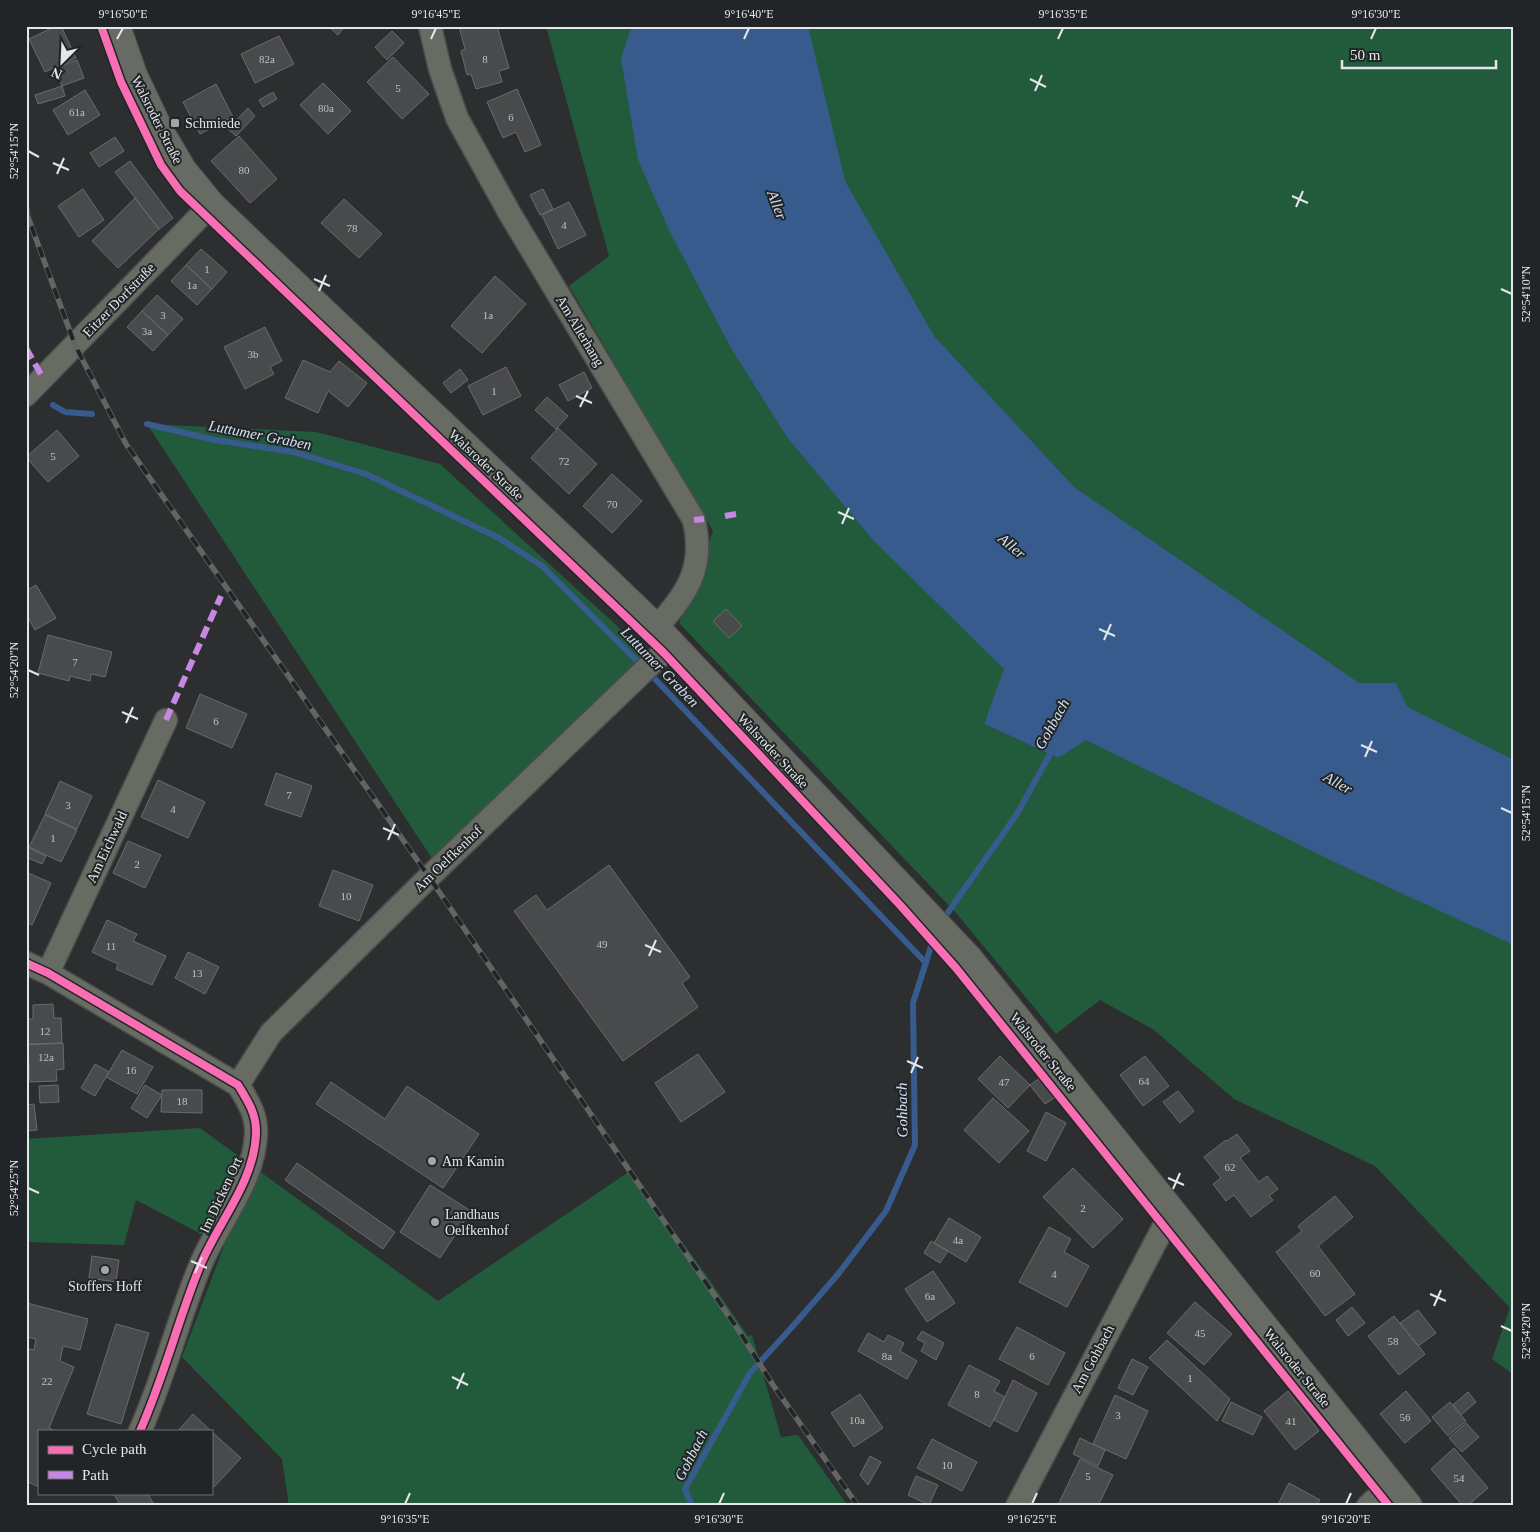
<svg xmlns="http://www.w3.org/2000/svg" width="1540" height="1532" font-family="Georgia,serif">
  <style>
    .green { fill: #225b3c; fill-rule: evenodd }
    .water { fill: #375b8d }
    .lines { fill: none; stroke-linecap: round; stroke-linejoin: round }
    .stream { stroke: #375b8d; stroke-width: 6 }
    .building { fill: #484a4b; stroke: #6a6b6c }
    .minor-casing { stroke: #4a4c4d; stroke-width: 25 }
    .major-casing { stroke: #4a4c4d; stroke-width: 30 }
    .minor { stroke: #676b62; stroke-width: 22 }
    .major { stroke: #676b63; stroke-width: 28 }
    .rail-casing { stroke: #636564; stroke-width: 5.5 }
    .rail { stroke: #212528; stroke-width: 4; stroke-dasharray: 11; stroke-linecap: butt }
    .quiet { stroke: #c787e3; stroke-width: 6; stroke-dasharray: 12 6; stroke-linecap: butt }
    .cycleway-casing { stroke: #212528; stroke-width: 11 }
    .cycleway { stroke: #f96db3; stroke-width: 8 }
    .ticks { fill: none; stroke: #e4e7e9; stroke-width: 2 }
    .poi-dot { fill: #a4a6a8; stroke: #212528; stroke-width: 2 }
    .labels { text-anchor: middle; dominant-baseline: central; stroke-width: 4; stroke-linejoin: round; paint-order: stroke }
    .number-label { font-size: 11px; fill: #bdc0c2 }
    .street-label { font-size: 14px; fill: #e4e7e9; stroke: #212528 }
    .poi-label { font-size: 14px; fill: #e4e7e9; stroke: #212528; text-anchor: start }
    .water-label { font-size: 15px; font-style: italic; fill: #d6e2f2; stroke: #212528 }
    .neatline { fill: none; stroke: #e4e7e9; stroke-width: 2 }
    .ticks-label { font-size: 12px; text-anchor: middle; fill: #e4e7e9 }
  </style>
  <rect width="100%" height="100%" fill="#2c2e30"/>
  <path class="green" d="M546,26H1514V1375L1492,1359L1510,1308L1375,1166L1234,1099L1154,1030L1100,1000L1056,1034L957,914L679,623L713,531L569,286L609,256ZM988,713L1061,756L1058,758L984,724Z
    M147,424L316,432L440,464L651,657L433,860Z
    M200,1128L438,1301L630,1171L704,1272L748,1336L752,1335L781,1437L798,1435L848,1506H289L282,1459L182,1357L224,1246L136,1200L124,1245L26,1242V1139Z"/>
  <path class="water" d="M632,26H808L845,181L934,336L1074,487L1359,683H1396L1407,707L1514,760V945L1347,868L1086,740L1058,758L984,724L1004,669L873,540L787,437L731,348L669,230L638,160L621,58Z"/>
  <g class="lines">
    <path class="stream" d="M53,405L65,412L92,414
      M147,424L215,440L294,452L366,474L499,538L542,566L657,681L926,963
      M942,921L1017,814L1054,747
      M692,1506L685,1489L750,1373L793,1326L839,1273L886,1211L915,1145L913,1003L935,934"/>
  </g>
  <path class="building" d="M56,26H61L76,58L45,72L29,39Z
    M328,26H345L338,35Z
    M459,26H497L509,68L499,71L502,82L476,89L471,74L467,75L461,51L465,49Z
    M392,31L404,43L387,60L375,47Z
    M279,36L294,64L255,83L241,54Z
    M393,57L429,94L402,119L367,82Z
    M77,60L84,78L62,86L55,68Z
    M323,83L351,111L328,134L300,105Z
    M216,84L233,117L200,134L183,102Z
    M62,86L65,96L38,104L35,95Z
    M517,89L541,145L525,152L516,132L503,138L487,102Z
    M85,90L100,115L68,135L53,110Z
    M273,92L277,99L263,107L259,100Z
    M248,108L255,116L236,136L228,129Z
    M239,136L277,179L250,203L211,161Z
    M115,137L124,151L99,167L90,153Z
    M130,161L173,218L159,229L115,172Z
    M83,189L104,220L79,237L58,206Z
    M543,189L553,209L540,215L530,195Z
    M135,198L159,229L118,268L92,241Z
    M344,199L382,234L359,258L321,223Z
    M569,202L586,235L558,249L542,215Z
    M201,249L227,272L212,289L186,265Z
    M186,265L212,289L197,305L171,281Z
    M495,276L526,304L482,353L451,326Z
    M157,295L183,319L168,335L142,311Z
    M142,311L168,335L153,351L127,327Z
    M265,327L282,361L270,367L274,374L245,389L224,347Z
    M303,360L330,372L339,361L367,383L348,407L328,391L318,413L285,398Z
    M506,367L521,396L483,415L468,386Z
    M460,369L468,380L451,393L443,383Z
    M584,372L592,388L568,401L559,385Z
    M547,397L568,416L556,429L535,410Z
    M558,428L597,464L569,494L531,458Z
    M57,430L79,456L48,482L26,457Z
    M612,474L642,501L612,533L583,506Z
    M36,585L56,618L35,630L26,614V591Z
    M726,609L742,626L729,638L713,621Z
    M48,635L112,652L105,677L91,674L90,681L70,676L69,681L38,673Z
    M200,694L247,714L232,748L186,728Z
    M276,773L312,786L301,817L265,805Z
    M158,780L205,802L188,838L141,817Z
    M60,781L92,796L77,829L45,814Z
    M45,815L77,830L61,862L29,847Z
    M128,841L161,855L145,888L113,873Z
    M26,846L46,856L42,864L26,857Z
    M609,865L690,977L682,983L698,1007L623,1061L514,911L536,895L547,910Z
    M333,870L373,885L359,921L319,906Z
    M26,872L51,883L32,925L26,922Z
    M107,920L137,934L133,941L166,956L152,985L116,969L118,964L92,952Z
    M188,952L219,967L205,994L175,978Z
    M53,1004L54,1018H61L62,1043L28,1044L27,1019H33V1005Z
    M63,1043L64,1069L56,1070L57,1081L30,1082L28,1045Z
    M122,1050L153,1067L137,1094L106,1077Z
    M698,1054L725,1092L681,1122L655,1083Z
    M1000,1056L1030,1085L1008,1108L978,1079Z
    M1145,1056L1169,1086L1143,1106L1120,1075Z
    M95,1064L109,1072L95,1096L81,1088Z
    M1040,1078L1054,1098L1045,1104L1030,1085Z
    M331,1082L385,1119L407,1086L479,1134L443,1188L316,1104Z
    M58,1085L59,1102L40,1103L39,1086Z
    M145,1085L162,1095L147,1118L131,1108Z
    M162,1090H202V1113L161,1112Z
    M1178,1091L1194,1111L1180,1123L1163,1102Z
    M993,1098L1029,1131L999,1163L964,1130Z
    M34,1104L37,1130L26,1131V1105Z
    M1046,1112L1066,1123L1046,1161L1027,1151Z
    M1237,1134L1250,1151L1240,1158L1259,1182L1267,1176L1278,1189L1269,1196L1273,1200L1251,1217L1234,1195L1226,1201L1213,1184L1221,1178L1204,1157L1226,1140L1227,1141Z
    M297,1163L395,1232L383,1249L285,1180Z
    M1073,1168L1123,1219L1093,1248L1043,1197Z
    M430,1185L471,1211L440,1258L400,1232Z
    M1335,1196L1353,1217L1318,1246L1355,1294L1325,1316L1276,1252L1302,1231L1298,1226Z
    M949,1218L981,1237L966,1262L934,1243Z
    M1049,1227L1071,1239L1064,1252L1089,1266L1067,1307L1019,1282Z
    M931,1241L948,1251L940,1263L924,1253Z
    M92,1256L119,1260L116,1282L89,1278Z
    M933,1271L955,1303L927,1322L905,1289Z
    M1195,1302L1232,1334L1204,1365L1167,1333Z
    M27,1303L88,1319L80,1350L63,1346L60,1361L74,1367L49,1428L55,1431H39V1487L26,1481V1348L34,1350L36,1339L26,1337Z
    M1352,1307L1365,1323L1348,1336L1336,1320Z
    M1418,1310L1436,1333L1418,1346L1400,1323Z
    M1394,1316L1425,1354L1399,1375L1368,1336Z
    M116,1324L149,1333L121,1424L87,1414Z
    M1017,1327L1065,1353L1048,1385L999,1359Z
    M922,1331L944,1343L936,1360L921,1351L925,1343L917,1339Z
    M868,1333L884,1342L888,1335L904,1343L900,1351L917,1361L907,1379L858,1351Z
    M1167,1340L1230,1399L1217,1421L1149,1358Z
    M1132,1359L1148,1367L1133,1395L1118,1388Z
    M969,1365L1000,1381L994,1391L1005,1397L990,1427L948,1405Z
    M1013,1380L1037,1393L1017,1432L994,1420Z
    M1288,1391L1319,1431L1295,1450L1264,1411Z
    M1406,1391L1431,1421L1405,1443L1380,1414Z
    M1468,1392L1476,1402L1461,1415L1453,1405Z
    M860,1394L883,1428L854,1447L831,1413Z
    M1115,1395L1148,1411L1126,1459L1093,1444Z
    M1231,1402L1262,1417L1253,1435L1222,1421Z
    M1450,1402L1466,1421L1448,1436L1432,1417Z
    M193,1414L211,1431H178Z
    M1466,1423L1479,1437L1462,1452L1449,1438Z
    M211,1431L241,1458L214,1487L211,1485Z
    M1080,1438L1105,1450L1098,1466L1073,1454Z
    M932,1439L977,1462L962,1491L917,1468Z
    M1454,1448L1488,1488L1467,1506H1463L1431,1469Z
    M870,1456L881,1462L868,1485L860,1475Z
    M1080,1459L1113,1475L1098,1506H1059L1058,1505Z
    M916,1476L938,1485L929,1505L908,1495Z
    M1289,1483L1320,1500L1316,1506H1277Z
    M113,1493H147L155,1506H121Z"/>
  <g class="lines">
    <g class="minor-casing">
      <path id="minor" d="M430,26L440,69L457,118L510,214L694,520C705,568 687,594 656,628
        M26,395L211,205
        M26,963L48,973L238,1085C248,1101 257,1115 256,1134C254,1183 218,1222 200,1266C178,1320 164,1377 140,1431
        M48,973L166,720
        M238,1085L271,1033L429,877L672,644
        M1017,1506L1164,1226L1175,1217
        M1368,1506L1391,1485"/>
    </g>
    <g class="major-casing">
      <path id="major" d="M116,26L133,75L160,132L183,171L211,205L259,251L561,537L656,628L968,958L1408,1506"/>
    </g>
    <use href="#minor" class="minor"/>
    <use href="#major" class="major"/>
    <g class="rail-casing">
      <path id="rail" d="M26,205L28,217L75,345L126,444L429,877L741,1334L773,1385L858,1506"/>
    </g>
    <use href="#rail" class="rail"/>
    <path class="quiet" d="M26,348L43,378
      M725,516L736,514
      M694,520L704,519
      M166,720L221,596"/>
    <g class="cycleway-casing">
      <path id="cycleway" d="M101,26L121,82L161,165L180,191L664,653L900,905L956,968L1389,1506
        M26,963L48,973L238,1085C248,1101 257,1115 256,1134C254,1183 218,1222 200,1266C178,1320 164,1377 140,1431"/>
    </g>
    <use href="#cycleway" class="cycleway"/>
  </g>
  <path class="ticks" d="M117,39L123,28M431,39L436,28M744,39L749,28M1058,39L1063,28M1371,39L1376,28M1030,79L1046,87M1035,91L1042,75M28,151L39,157M53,163L69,170M57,174L64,158M1292,196L1308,203M1296,207L1303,191M314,279L330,286M1501,289L1512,294M319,291L326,275M576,396L592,403M580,407L588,391M838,512L854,519M842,524L849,508M1099,629L1115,636M1104,640L1111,624M28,670L39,675M122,712L138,719M126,723L133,707M1361,745L1377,752M1365,757L1372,741M1501,808L1512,813M383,828L399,835M388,840L395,824M645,945L661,952M649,956L656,940M907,1061L923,1068M911,1073L918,1057M1168,1178L1184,1185M28,1188L39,1193M1173,1189L1180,1173M191,1261L207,1268M195,1273L202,1257M1430,1294L1446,1301M1434,1306L1441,1290M1501,1326L1512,1331M452,1377L468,1385M457,1389L464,1373M405,1504L410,1493M719,1504L724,1493M1032,1504L1037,1493M1346,1504L1351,1493"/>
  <g class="poi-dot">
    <rect x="170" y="118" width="10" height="10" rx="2.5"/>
    <circle cx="432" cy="1161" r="5"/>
    <circle cx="435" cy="1222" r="5"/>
    <circle cx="105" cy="1270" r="5"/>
  </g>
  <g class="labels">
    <g class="number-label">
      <text x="267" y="59">82a</text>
      <text x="485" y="59">8</text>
      <text x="398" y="88">5</text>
      <text x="326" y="108">80a</text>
      <text x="77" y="112">61a</text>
      <text x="511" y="117">6</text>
      <text x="244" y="170">80</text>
      <text x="564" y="225">4</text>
      <text x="352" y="228">78</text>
      <text x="207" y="269">1</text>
      <text x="192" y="285">1a</text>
      <text x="163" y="315">3</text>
      <text x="488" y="315">1a</text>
      <text x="147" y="331">3a</text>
      <text x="253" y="354">3b</text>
      <text x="494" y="391">1</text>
      <text x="53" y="456">5</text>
      <text x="564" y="461">72</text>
      <text x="612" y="504">70</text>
      <text x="75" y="662">7</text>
      <text x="216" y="721">6</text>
      <text x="289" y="795">7</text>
      <text x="68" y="805">3</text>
      <text x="173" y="809">4</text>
      <text x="53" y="838">1</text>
      <text x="137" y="864">2</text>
      <text x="346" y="896">10</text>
      <text x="602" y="944">49</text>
      <text x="111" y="946">11</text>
      <text x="197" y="973">13</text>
      <text x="45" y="1031">12</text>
      <text x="46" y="1057">12a</text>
      <text x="131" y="1070">16</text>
      <text x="1144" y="1081">64</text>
      <text x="1004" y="1082">47</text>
      <text x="182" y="1101">18</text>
      <text x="1230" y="1167">62</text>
      <text x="1083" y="1208">2</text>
      <text x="958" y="1240">4a</text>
      <text x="1315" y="1273">60</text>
      <text x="1054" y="1274">4</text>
      <text x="930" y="1296">6a</text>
      <text x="1200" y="1333">45</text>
      <text x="1393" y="1341">58</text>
      <text x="887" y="1356">8a</text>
      <text x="1032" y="1356">6</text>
      <text x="1190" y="1378">1</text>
      <text x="47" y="1381">22</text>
      <text x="977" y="1394">8</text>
      <text x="1118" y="1415">3</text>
      <text x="1405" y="1417">56</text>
      <text x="857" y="1420">10a</text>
      <text x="1291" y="1421">41</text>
      <text x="947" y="1465">10</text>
      <text x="1088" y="1476">5</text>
      <text x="1459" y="1478">54</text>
    </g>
    <g class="street-label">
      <text transform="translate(157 120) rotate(63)">Walsroder Straße</text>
      <text transform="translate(119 300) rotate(-46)">Eitzer Dorfstraße</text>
      <text transform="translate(580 331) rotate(59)">Am Allerhang</text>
      <text transform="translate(486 465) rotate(43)">Walsroder Straße</text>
      <text transform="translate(773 751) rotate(47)">Walsroder Straße</text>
      <text transform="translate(107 847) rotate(-65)">Am Eichwald</text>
      <text transform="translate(448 859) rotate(-44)">Am Oelfkenhof</text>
      <text transform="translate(1043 1052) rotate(51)">Walsroder Straße</text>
      <text transform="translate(221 1195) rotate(-65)">Im Dicken Ort</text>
      <text transform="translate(1093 1359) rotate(-62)">Am Gohbach</text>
      <text transform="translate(1297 1368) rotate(51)">Walsroder Straße</text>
    </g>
    <g class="poi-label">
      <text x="185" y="123">Schmiede</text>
      <text x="442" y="1161">Am Kamin</text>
      <text x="445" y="1214">Landhaus<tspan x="445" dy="16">Oelfkenhof</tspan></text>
      <text x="105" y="1286" text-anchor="middle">Stoffers Hoff</text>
    </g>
    <g class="water-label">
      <text transform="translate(777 205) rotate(69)">Aller</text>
      <text transform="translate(260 435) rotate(11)">Luttumer Graben</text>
      <text transform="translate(1012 546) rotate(40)">Aller</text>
      <text transform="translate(660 667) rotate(46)">Luttumer Graben</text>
      <text transform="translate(1052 724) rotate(-61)">Gohbach</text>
      <text transform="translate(1338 783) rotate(29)">Aller</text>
      <text transform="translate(902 1110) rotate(-91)">Gohbach</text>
      <text transform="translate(691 1455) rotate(-63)">Gohbach</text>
    </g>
  </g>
  <rect width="1540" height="1532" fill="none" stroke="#212528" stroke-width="55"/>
  <rect x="38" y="1430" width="175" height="65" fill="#212528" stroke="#6f7375"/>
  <rect x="48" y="1446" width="25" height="8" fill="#f96db3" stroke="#6f7375"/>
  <text x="82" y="1454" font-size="15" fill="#e4e7e9">Cycle path</text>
  <rect x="48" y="1471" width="25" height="8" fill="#c787e3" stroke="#6f7375"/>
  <text x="82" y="1480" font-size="15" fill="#e4e7e9">Path</text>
  <g transform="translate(62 62) rotate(204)" stroke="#212528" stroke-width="4" paint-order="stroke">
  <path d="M0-4L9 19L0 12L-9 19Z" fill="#e4e7e9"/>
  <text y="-8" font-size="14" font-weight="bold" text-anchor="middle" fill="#e4e7e9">N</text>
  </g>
  <path d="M1342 60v8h154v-8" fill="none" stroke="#e4e7e9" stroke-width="2.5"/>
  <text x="1350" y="60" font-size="15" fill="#e4e7e9" stroke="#212528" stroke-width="4" paint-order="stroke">50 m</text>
  <rect x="28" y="28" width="1484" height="1476" class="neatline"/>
  <g class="ticks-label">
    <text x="123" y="18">9°16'50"E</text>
    <text x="436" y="18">9°16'45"E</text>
    <text x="749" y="18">9°16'40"E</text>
    <text x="1063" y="18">9°16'35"E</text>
    <text x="1376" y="18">9°16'30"E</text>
    <text transform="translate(14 151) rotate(-90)" y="4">52°54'15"N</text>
    <text transform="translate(1526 294) rotate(-90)" y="4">52°54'10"N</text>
    <text transform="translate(14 670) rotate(-90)" y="4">52°54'20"N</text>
    <text transform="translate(1526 813) rotate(-90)" y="4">52°54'15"N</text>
    <text transform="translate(14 1188) rotate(-90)" y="4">52°54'25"N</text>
    <text transform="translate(1526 1331) rotate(-90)" y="4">52°54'20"N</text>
    <text x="405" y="1523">9°16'35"E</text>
    <text x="719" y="1523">9°16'30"E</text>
    <text x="1032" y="1523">9°16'25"E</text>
    <text x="1346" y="1523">9°16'20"E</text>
  </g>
</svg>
